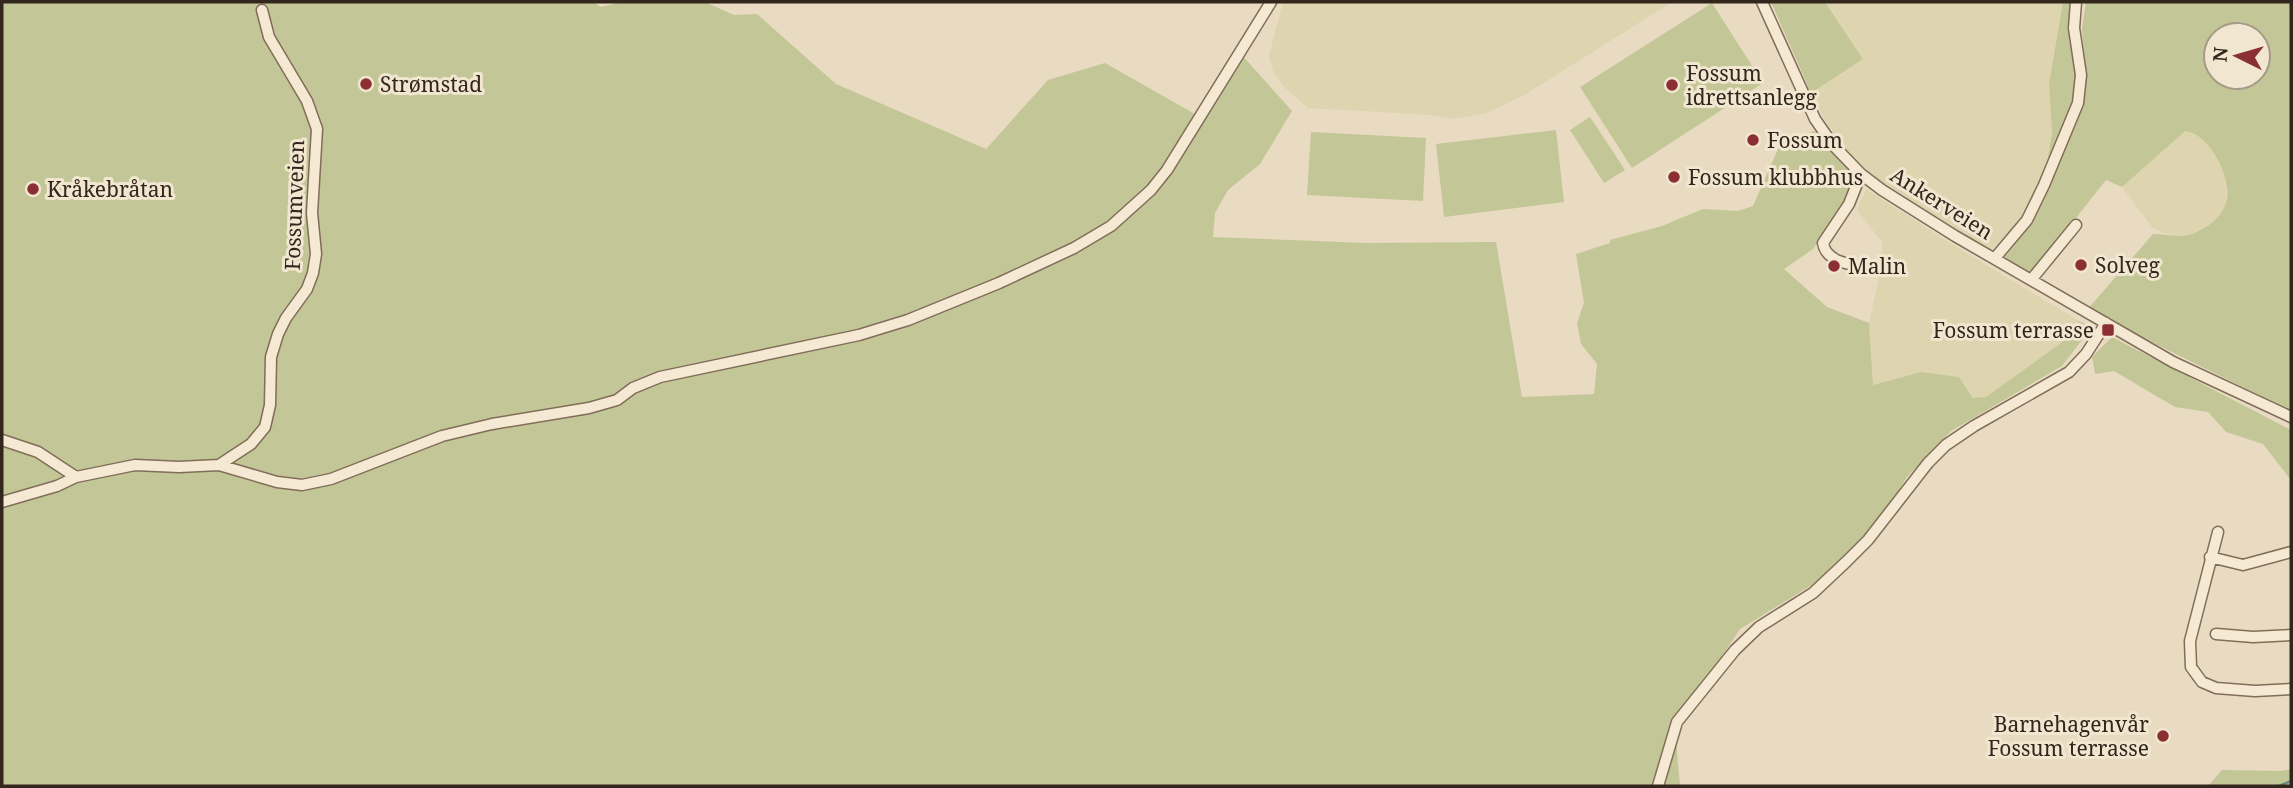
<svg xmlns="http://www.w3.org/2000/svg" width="2293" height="788" font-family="'Noto Serif',serif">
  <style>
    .farmland { fill: #ded4af }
    .green { fill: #c3c696; fill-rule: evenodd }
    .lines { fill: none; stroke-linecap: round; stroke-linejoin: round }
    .stream { stroke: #6b8980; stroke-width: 2.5 }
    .street-casing { stroke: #816d5a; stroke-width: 13 }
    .street { stroke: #f5e9d3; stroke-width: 10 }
    .poi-dot { fill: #8a2f34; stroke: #f1e6cf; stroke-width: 2.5 }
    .labels { text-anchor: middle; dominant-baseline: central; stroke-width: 6; stroke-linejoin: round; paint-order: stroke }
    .poi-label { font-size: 21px; fill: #32261d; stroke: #f1e6cf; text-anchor: start }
    .street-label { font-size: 21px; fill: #32261d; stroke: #f1e6cf }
  </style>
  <rect width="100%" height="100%" fill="#e9dbc1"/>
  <path class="farmland" d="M1283,2H1672L1526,94L1487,113L1454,119L1432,115L1308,108L1284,87L1273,71L1269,56Z
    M1825,2H2063L2049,84L2052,133L2045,176L2024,218L1988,253L1885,185L1847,152L1826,122L1811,93L1863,59Z
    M2185,130L2194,131L2202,137L2219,160L2225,179L2227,203L2218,219L2189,236L2164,234L2152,227L2122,187Z
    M1866,189L1942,238L2079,321L2061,343L1986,397L1973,398L1959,377L1921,372L1873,385L1869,323L1882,263V242L1857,210Z"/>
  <path class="green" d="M2,2H593L601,7L623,2H705L734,15L757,14L836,84L986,149L1048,80L1105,63L1200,117L1241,54L1292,111L1260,164L1228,190L1215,213L1213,237L1367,243L1496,242L1522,397L1594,394L1597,364L1581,344L1577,323L1584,303L1576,254L1610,243V240L1662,226L1703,209L1738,211L1753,206L1782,140L1815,131L1856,179L1845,206L1813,249L1784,269L1827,307L1869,323L1873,385L1921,372L1959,377L1973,398L1986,397L2061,343L2079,321L2092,327L2062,366L1951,431L1907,477L1875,528L1838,569L1740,629L1675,728L1680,786H2Z
    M1771,2H1825L1863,59L1811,93Z
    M2063,2H2071L2077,78L2074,103L2045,176L2052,133L2049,84Z
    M2086,2H2288L2291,5V411L2087,310L2153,234C2165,234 2182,238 2192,234C2206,228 2219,220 2225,206C2235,184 2211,133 2185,131L2122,187L2106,180L2030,276L2005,257L2031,224L2083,106L2086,77L2082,29ZM2216,35H2258V77H2216Z
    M1712,3L1763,83L1632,168L1580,87Z
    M1590,117L1625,170L1604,183L1570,130Z
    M1556,130L1564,202L1444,217L1436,144Z
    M1311,132L1426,138L1423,201L1307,195Z
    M2112,337L2291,430V480L2263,444L2226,432L2208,412L2175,407L2114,371L2095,374L2092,357Z
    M2291,769V786H2208L2222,770L2280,771Z"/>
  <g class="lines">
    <path class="stream" d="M2279,786L2291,781"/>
    <g class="street-casing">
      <path id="street" d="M1762,2L1815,119L1833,145L1861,174L1882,190L1955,236L2173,362L2291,417
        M1995,258L2027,220L2044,185L2078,103L2081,75L2074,28L2076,2
        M1850,264C1838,262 1825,256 1823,243L1849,204L1861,174
        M2031,280L2076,225
        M2,440L38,452L76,477
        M219,465L251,444L265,427L270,405L271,357L278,334L286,318L307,289L313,273L316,254L312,213L317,129L307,101L269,37L262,10
        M2,502L57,486L76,477L135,465L179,467L219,465L277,482L302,485L331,479L442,436L492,424L589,408L617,400L633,388L660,377L859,335L908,320L999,283L1074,248L1111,226L1151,190L1167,170L1271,2
        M2218,532L2190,641L2191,667L2202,682L2216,688L2255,691L2291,689
        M2210,557L2243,565L2291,552
        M2216,634L2253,637L2291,635
        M1658,786L1677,722L1735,650L1759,627L1813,593L1846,562L1868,540L1928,463L1946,445L1974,426L2069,372L2086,354L2106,323"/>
    </g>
    <use href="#street" class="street"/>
  </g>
  <g class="poi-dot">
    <circle cx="366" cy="84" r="7"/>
    <circle cx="1672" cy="85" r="7"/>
    <circle cx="1753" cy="140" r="7"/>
    <circle cx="1674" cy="177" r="7"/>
    <circle cx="33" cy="189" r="7"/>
    <circle cx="2081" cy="265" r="7"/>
    <circle cx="1834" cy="266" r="7"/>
    <rect x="2101" y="323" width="14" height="14" rx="3.5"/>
    <circle cx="2163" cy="736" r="7"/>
  </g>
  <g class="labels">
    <g class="poi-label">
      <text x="1686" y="73">Fossum<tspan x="1686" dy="24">idrettsanlegg</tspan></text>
      <text x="380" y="84">Strømstad</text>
      <text x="1767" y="140">Fossum</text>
      <text x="1688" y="177">Fossum klubbhus</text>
      <text x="47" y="189">Kråkebråtan</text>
      <text x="2095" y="265">Solveg</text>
      <text x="1848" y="266">Malin</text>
      <text x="2094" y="330" text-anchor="end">Fossum terrasse</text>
      <text x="2149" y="724" text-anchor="end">Barnehagenvår<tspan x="2149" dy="24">Fossum terrasse</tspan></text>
    </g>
    <g class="street-label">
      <text transform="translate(1942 203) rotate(32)">Ankerveien</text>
      <text transform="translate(294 205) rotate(-88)">Fossumveien</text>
    </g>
  </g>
  <rect width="2293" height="788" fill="none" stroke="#32261d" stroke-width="7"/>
  <g transform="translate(2237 56) rotate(275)"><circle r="33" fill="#f1e6cf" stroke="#a59988" stroke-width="2"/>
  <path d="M0-5L12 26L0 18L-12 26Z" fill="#8a2f34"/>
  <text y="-10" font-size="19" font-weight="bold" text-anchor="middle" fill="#32261d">N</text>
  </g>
</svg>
